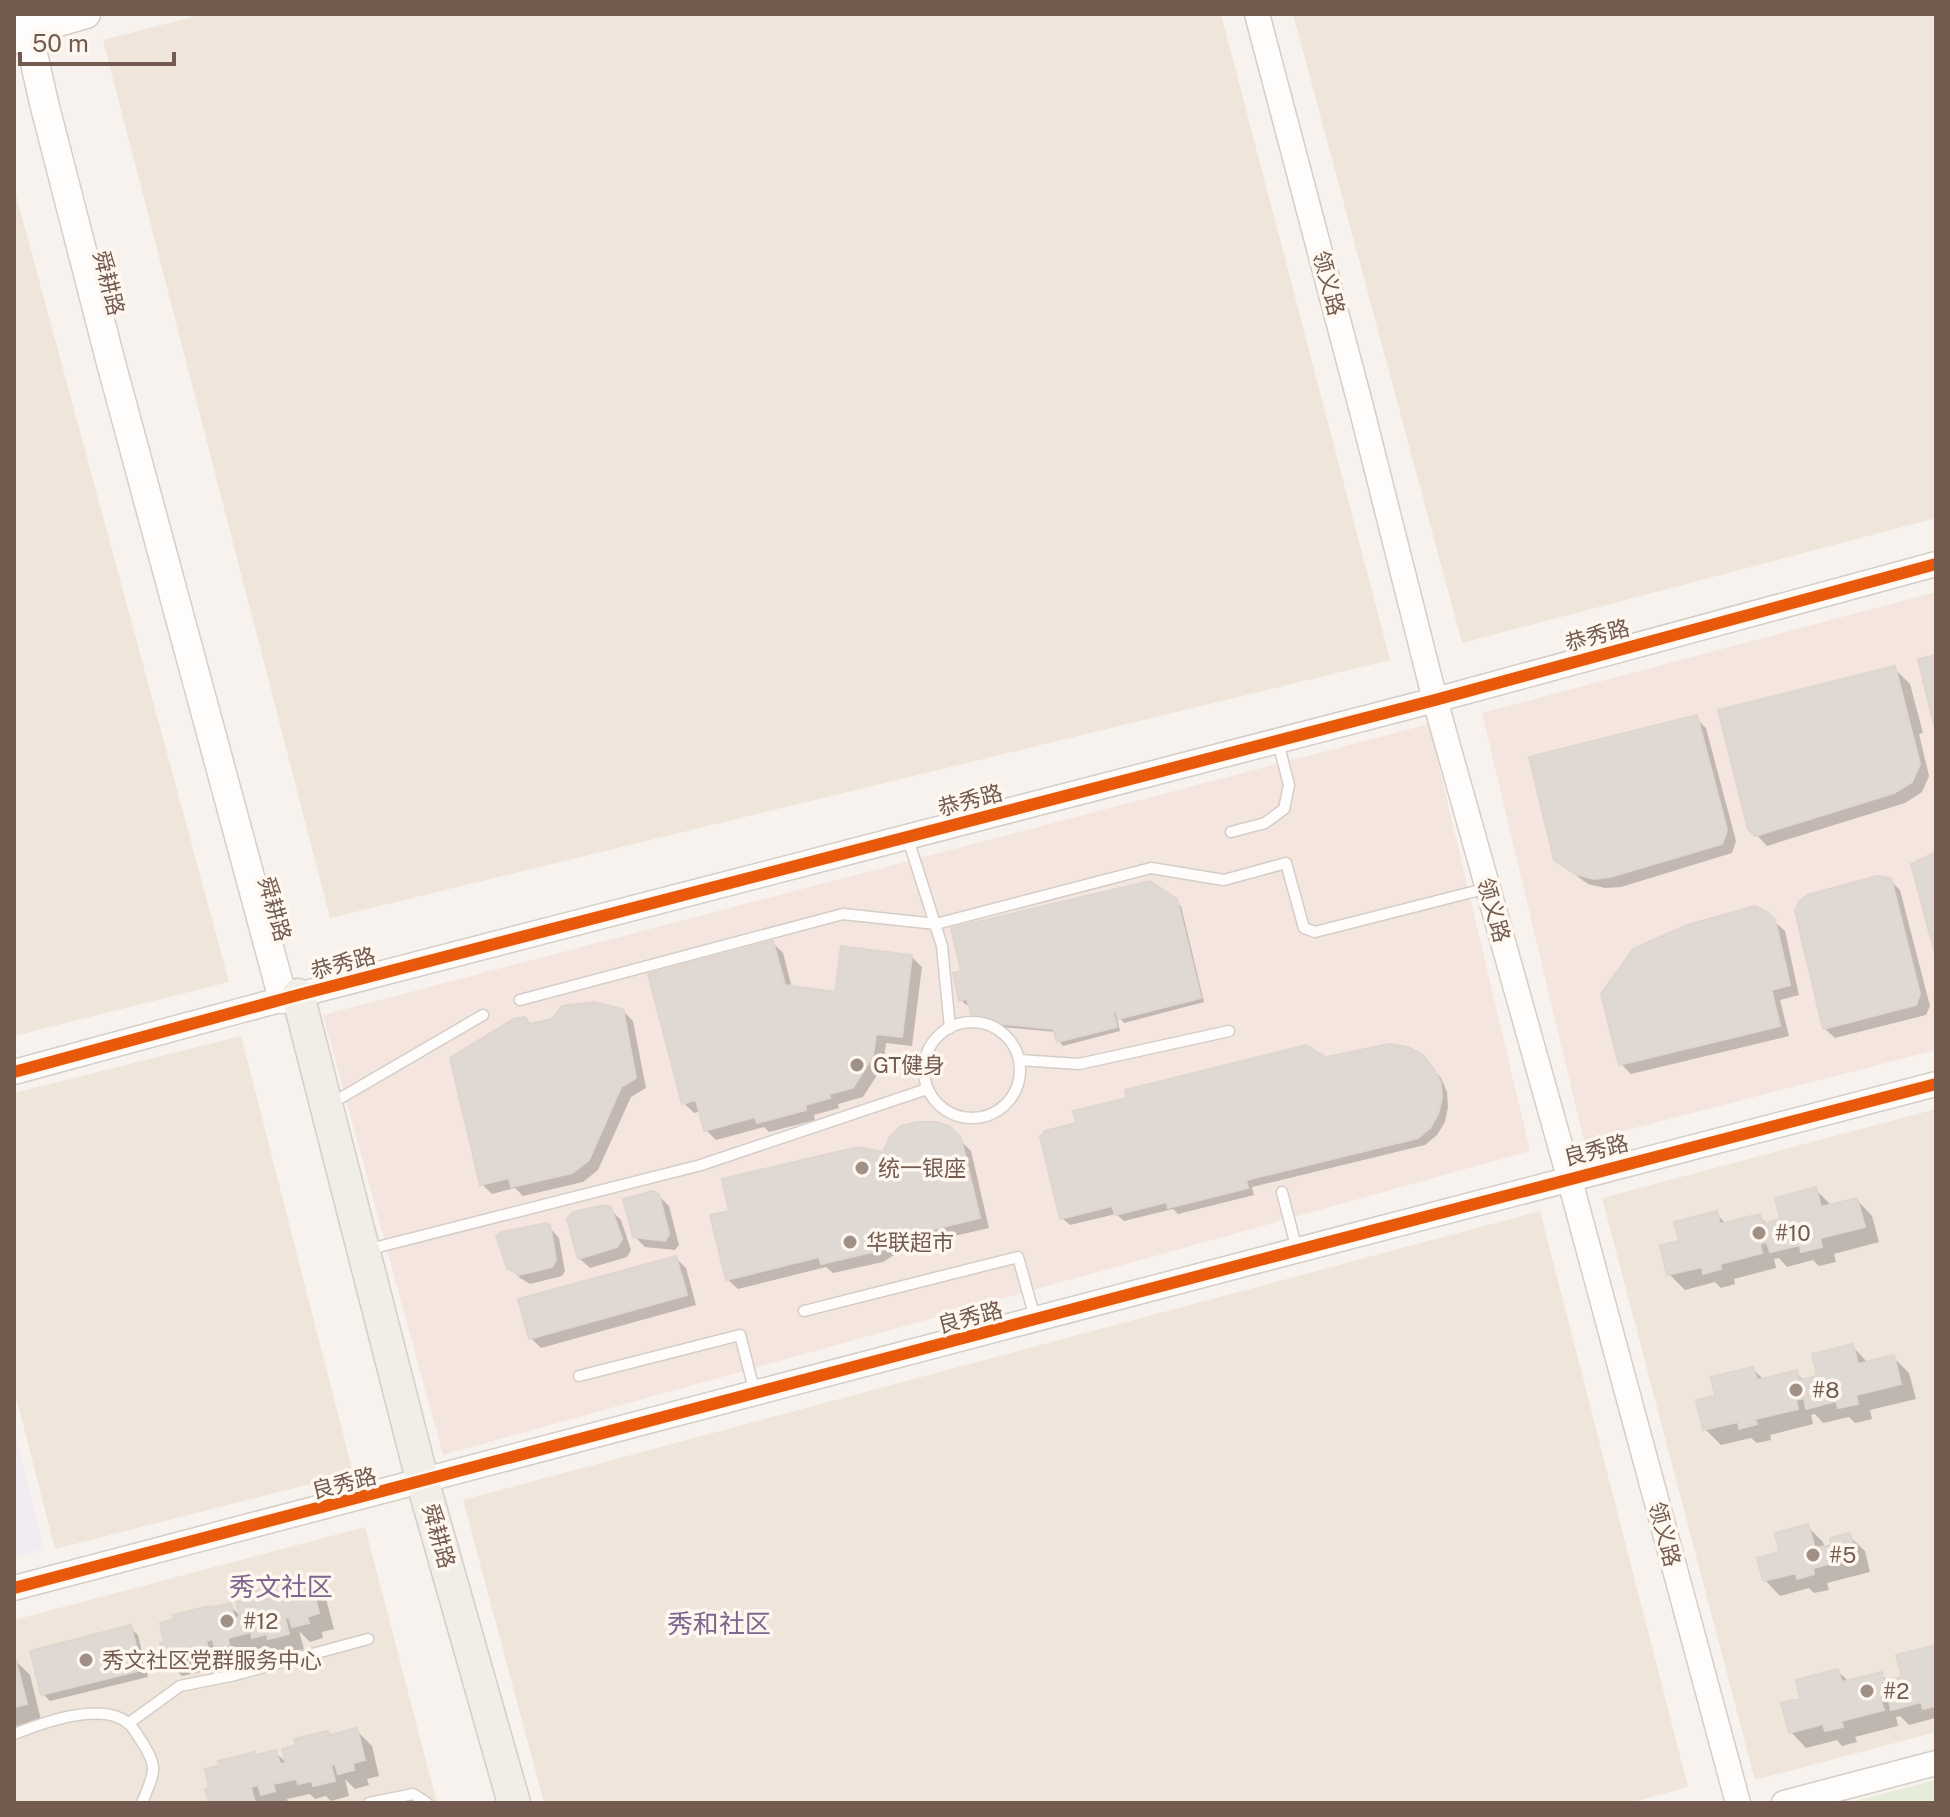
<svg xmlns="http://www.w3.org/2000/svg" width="1950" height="1817" font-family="'Public Sans','Noto Sans SC',sans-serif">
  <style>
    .residential { fill: #efe5db }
    .commercial { fill: #f4e5df }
    .education { fill: #f3ebf2 }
    .green { fill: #e5ecd9 }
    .shadow { fill: #0003 }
    .building { fill: #e0d8d3; stroke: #dfd6cf; stroke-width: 2 }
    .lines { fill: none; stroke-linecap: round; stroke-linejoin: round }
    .service-casing { stroke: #d4cec8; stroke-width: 13 }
    .tertiary-casing { stroke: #d4cec8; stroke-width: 27 }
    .secondary-casing { stroke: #d6cfc9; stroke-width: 31 }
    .primary-casing { stroke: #d5cdc8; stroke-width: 35 }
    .service { stroke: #fefdfc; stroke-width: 10 }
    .tertiary { stroke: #fefdfc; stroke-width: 24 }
    .secondary { stroke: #fefdfc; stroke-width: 28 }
    .primary { stroke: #f1ede7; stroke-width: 32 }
    .cycleway-casing { stroke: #fef7ef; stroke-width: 17 }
    .cycleway { stroke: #e8590c; stroke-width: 12 }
    .poi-dot { fill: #a19086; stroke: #fef7ef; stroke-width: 3 }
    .labels { text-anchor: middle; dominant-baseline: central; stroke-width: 7; stroke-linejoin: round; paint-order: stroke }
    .street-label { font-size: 22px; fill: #735b4f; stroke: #fef7ef }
    .poi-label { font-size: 22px; fill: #735b4f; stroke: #fef7ef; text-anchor: start }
    .quarter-label { font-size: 26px; fill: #80668f; stroke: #fef7ef }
  </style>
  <rect width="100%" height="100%" fill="#f7f2ed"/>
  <path class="residential" d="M204,14H1221L1390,660L330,918L103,40Z
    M1293,14H1936V518L1462,643Z
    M14,188L229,982L14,1036Z
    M241,1036L353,1473L55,1549L14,1389V1093Z
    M1936,1109V1732L1755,1780L1602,1198Z
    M1540,1211L1688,1787L1629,1803H544L463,1500Z
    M365,1527L437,1803H14V1620Z"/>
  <path class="commercial" d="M1936,592V1050L1584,1141L1482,713Z
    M1429,724L1530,1151L443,1455L323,1015Z"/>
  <path class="education" d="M14,1429L44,1549L14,1557Z"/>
  <path class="green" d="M1936,1780V1803H1848Z"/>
  <path class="shadow" d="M1894,668L1910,684L1923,733L1919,734L1929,776L1922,792L1905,803L1767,846L1750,828Z
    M1696,718L1706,728L1736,841L1732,853L1621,887L1605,888L1588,884L1567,869L1556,859Z
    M1890,880L1900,890L1930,1006L1926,1015L1835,1038L1824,1028Z
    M1175,901L1181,906L1204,1002L1124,1023L1116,1014L1120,1031L1063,1046L1059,1041L1056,1032L980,1025L975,1020L971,1004L966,1005L961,1000Z
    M1766,914L1785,931L1799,995L1780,1000L1789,1036L1631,1074L1621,1064Z
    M773,943L783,953L792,988L836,994L912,957L922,967L912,1046L886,1043L883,1066L863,1097L838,1104L839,1108L814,1115L815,1120L769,1132L764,1127L716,1140L706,1130L701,1111L694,1113L684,1103Z
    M622,1010L633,1021L646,1088L631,1097L598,1170L583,1182L523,1196L515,1188L492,1194L482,1184L530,1025Z
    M1326,1060L1430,1065L1441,1078L1447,1092L1448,1107L1445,1122L1437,1135L1425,1145L1252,1187L1254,1195L1178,1214L1173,1209L1124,1221L1116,1214L1070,1225L1062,1218Z
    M948,1128L971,1151L989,1228L907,1247L883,1262L833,1273L826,1267L738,1289L727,1279L732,1212Z
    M1815,1189L1831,1205L1857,1200L1872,1216L1879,1242L1834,1254L1836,1262L1819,1266L1813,1260L1787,1267L1779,1258L1774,1259L1776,1268L1734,1279L1735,1284L1721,1288L1715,1282L1685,1290L1669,1274L1681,1242L1716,1213L1727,1225L1760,1217L1768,1225L1783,1221Z
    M658,1195L669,1206L679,1245L675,1250L645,1247L634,1236Z
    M610,1209L621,1220L631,1250L627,1257L590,1268L579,1258Z
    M549,1227L559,1238L565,1271L562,1276L530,1284L520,1278L509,1267Z
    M676,1258L686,1268L696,1305L541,1348L531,1338Z
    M1852,1346L1869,1364L1894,1358L1909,1373L1916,1399L1870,1410L1872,1419L1855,1423L1849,1417L1823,1423L1815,1414L1811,1415L1813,1424L1770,1435L1771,1440L1757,1443L1751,1438L1721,1445L1705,1429L1717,1397L1753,1369L1764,1380L1796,1372L1804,1381L1819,1377Z
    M1808,1527L1823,1542L1825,1548L1849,1536L1865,1551L1870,1572L1827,1583L1829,1590L1814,1593L1809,1588L1780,1596L1765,1580L1782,1554Z
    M311,1584L326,1599L334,1629L322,1632L323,1638L310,1642L299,1631L304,1649L285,1654L281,1649L270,1652L265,1647L242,1653L244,1661L233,1663L224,1655L220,1656L225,1673L211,1676L205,1671L182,1676L166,1661L211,1610L230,1605L242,1618L285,1590Z
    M130,1628L138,1635L148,1677L50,1701L43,1694Z
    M1936,1647V1720L1935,1718L1909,1725L1900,1716L1896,1717L1898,1726L1855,1737L1857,1742L1842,1746L1837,1740L1806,1748L1791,1732L1803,1700L1838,1671L1849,1682L1881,1674L1889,1682L1904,1678Z
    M15,1660L30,1675L41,1720L15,1726Z
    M356,1730L372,1746L379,1776L367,1779L369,1785L355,1789L345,1779L349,1796L331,1801L326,1796L315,1799L310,1794L287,1799L288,1803H271L270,1801L266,1803H211L208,1790L257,1756L275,1752L288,1764L328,1733L331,1737Z"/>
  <path class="building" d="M1936,655V712L1931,713L1918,659Z
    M1936,655V732L1918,659Z
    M1895,666L1908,718L1732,764L1718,710Z
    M1895,666L1920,764L1912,782L1894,793L1755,836L1748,829L1718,710Z
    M1697,715L1727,830L1722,844L1610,877L1594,879L1575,874L1554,860L1529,757Z
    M1697,715L1713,778L1545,822L1529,757Z
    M1936,852V958L1911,864Z
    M1877,876L1891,878L1920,994L1916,1005L1823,1029L1795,911L1799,902L1807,895Z
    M1150,881L1177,899L1201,998L1118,1019L1116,1011L1113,1012L1117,1027L1057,1042L1053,1029L973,1021L967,999L959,1001L953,973L961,971L951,928Z
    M1755,906L1767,912L1775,919L1790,985L1771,990L1780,1026L1619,1065L1601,994L1633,949L1687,925Z
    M773,941L785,985L835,992L841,946L912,955L902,1037L876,1034L873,1056L853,1088L829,1094L830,1098L805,1105L806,1110L757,1123L755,1117L704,1131L696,1100L682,1104L648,974Z
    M1767,971L1780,1026L1619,1065L1605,1011Z
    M594,1002L623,1009L636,1078L621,1087L589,1160L572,1173L511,1187L509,1178L480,1185L450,1058L513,1019L525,1017L530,1024L552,1019L562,1006Z
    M1390,1044L1408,1047L1423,1055L1434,1069L1441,1083L1442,1099L1438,1114L1430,1128L1418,1138L1246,1180L1248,1188L1168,1208L1167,1202L1115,1215L1112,1206L1060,1219L1040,1137L1045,1131L1076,1123L1073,1111L1127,1098L1125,1090L1306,1045L1326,1057Z
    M917,1122H936L949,1126L961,1138L980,1218L896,1238L872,1252L821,1264L819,1257L726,1280L710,1215L729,1211L722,1179L858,1147L883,1152L890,1137L901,1126Z
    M1816,1187L1821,1207L1857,1198L1865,1227L1820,1238L1822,1247L1801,1252L1800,1245L1770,1252L1767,1242L1760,1244L1762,1253L1720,1264L1721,1269L1703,1274L1702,1267L1667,1275L1660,1245L1679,1241L1674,1222L1717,1211L1720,1224L1760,1214L1763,1224L1780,1219L1775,1198Z
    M653,1191L659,1194L669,1234L665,1241L633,1237L623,1199Z
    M605,1205L611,1207L622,1239L617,1247L578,1259L567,1219L573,1212Z
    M546,1223L550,1225L556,1260L552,1267L519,1275L507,1268L496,1236L502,1232Z
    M676,1256L687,1295L529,1339L518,1299Z
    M1853,1344L1858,1364L1894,1355L1901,1384L1856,1395L1858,1404L1838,1408L1836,1401L1806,1409L1804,1398L1796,1400L1798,1409L1755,1419L1757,1424L1739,1429L1738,1422L1703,1430L1696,1400L1715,1396L1711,1377L1753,1367L1757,1380L1797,1370L1799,1380L1817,1376L1812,1354Z
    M1808,1524L1815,1548L1831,1545L1830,1538L1850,1533L1856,1557L1813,1568L1814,1574L1797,1579L1796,1573L1763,1581L1757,1558L1779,1552L1775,1533Z
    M311,1581L319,1613L307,1617L309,1623L292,1627L289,1617L285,1618L289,1634L268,1639L267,1634L252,1638L251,1632L228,1638L229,1645L215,1649L213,1639L206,1641L210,1657L193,1662L192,1655L164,1662L160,1643L164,1642L160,1623L175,1619L172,1615L210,1606V1608L231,1603L234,1618L240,1617L236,1602L250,1599L249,1593L283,1584L284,1588Z
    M131,1625L142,1670L41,1695L30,1651Z
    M1936,1645V1706L1923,1709L1921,1702L1891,1710L1889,1700L1881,1702L1884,1710L1841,1721L1843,1727L1825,1731L1823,1724L1789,1733L1781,1703L1800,1699L1796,1680L1838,1669L1842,1682L1882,1672L1884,1681L1902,1677L1896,1655Z
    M15,1657L27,1704L14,1707V1658Z
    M357,1728L365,1760L353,1763L354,1770L338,1774L335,1764L331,1765L335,1781L313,1786L312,1781L298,1784L296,1779L273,1784L275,1791L261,1795L258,1785L251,1787L255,1803H237V1801L209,1803L205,1789L209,1788L205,1769L221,1765L218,1761L255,1752L256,1755L276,1750L280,1764L286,1763L282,1749L296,1745L294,1739L328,1731L329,1735Z"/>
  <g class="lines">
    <g class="service-casing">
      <path id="service" d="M1231,832L1265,823L1284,809L1289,785L1278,742
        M908,839L942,946L950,1028
        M520,1000L843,914L936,924L1151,868L1224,880L1286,863L1304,928L1315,932L1488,888
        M924 1070a48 48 0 1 1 96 0a48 48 0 1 1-96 0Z
        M1019,1060L1079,1064L1229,1031
        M332,1103L483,1015
        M1282,1192L1297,1250
        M366,1250L701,1165L927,1089
        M804,1311L1018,1257L1035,1318
        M579,1376L740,1335L755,1393
        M129,1723L180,1686L235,1675L368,1639
        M14,1734C42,1723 103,1700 129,1724C133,1727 137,1735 140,1739C160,1769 154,1772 142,1803
        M369,1803L413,1794L427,1803"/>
    </g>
    <g class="tertiary-casing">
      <path id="tertiary" d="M1257,14L1361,407L1435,700L1569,1177L1738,1803
        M14,1072L298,995L1435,700L1936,564
        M14,1588C656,1424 1294,1247 1936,1084
        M1784,1803L1936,1763"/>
    </g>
    <g class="secondary-casing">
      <path id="secondary" d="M24,14L44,103L111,363L283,999
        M14,39L44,26L86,14"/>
    </g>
    <g class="primary-casing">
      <path id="primary" d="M298,995L423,1483L514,1803"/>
    </g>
    <use href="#service" class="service"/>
    <use href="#tertiary" class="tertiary"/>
    <use href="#secondary" class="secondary"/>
    <use href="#primary" class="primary"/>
    <g class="cycleway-casing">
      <path id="cycleway" d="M14,1072L298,995L1435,700L1936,564
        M14,1588C656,1424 1294,1247 1936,1084"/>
    </g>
    <use href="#cycleway" class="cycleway"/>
  </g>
  <g class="poi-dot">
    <circle cx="857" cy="1065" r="8"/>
    <circle cx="862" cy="1168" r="8"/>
    <circle cx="1759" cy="1233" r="8"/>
    <circle cx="850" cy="1242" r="8"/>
    <circle cx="1796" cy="1390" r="8"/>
    <circle cx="1813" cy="1555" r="8"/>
    <circle cx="227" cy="1621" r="8"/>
    <circle cx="86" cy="1660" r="8"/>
    <circle cx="1867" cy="1691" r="8"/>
  </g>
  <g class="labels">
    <g class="street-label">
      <text transform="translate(109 283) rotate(76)">舜耕路</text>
      <text transform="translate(1329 283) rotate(75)">领义路</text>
      <text transform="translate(1597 635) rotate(-15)">恭秀路</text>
      <text transform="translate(970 800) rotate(-15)">恭秀路</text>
      <text transform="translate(275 909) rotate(74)">舜耕路</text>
      <text transform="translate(1494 910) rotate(74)">领义路</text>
      <text transform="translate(343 963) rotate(-15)">恭秀路</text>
      <text transform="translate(1596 1150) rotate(-14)">良秀路</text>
      <text transform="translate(970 1317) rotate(-15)">良秀路</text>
      <text transform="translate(344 1483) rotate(-14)">良秀路</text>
      <text transform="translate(1665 1534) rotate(75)">领义路</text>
      <text transform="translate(439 1536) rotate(74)">舜耕路</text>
    </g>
    <g class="poi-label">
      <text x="873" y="1065">GT健身</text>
      <text x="878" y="1168">统一银座</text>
      <text x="1775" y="1233">#10</text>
      <text x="866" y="1242">华联超市</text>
      <text x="1812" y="1390">#8</text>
      <text x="1829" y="1555">#5</text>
      <text x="243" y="1621">#12</text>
      <text x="102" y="1660">秀文社区党群服务中心</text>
      <text x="1883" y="1691">#2</text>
    </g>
    <g class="quarter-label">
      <text x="281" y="1586">秀文社区</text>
      <text x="719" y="1623">秀和社区</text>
    </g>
  </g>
  <rect width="1950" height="1817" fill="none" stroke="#735b4f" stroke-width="32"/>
  <path d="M20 52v12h154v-12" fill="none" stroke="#735b4f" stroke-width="4"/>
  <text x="32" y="52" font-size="24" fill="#735b4f" stroke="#fef7ef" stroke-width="6" paint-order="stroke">50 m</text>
</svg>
